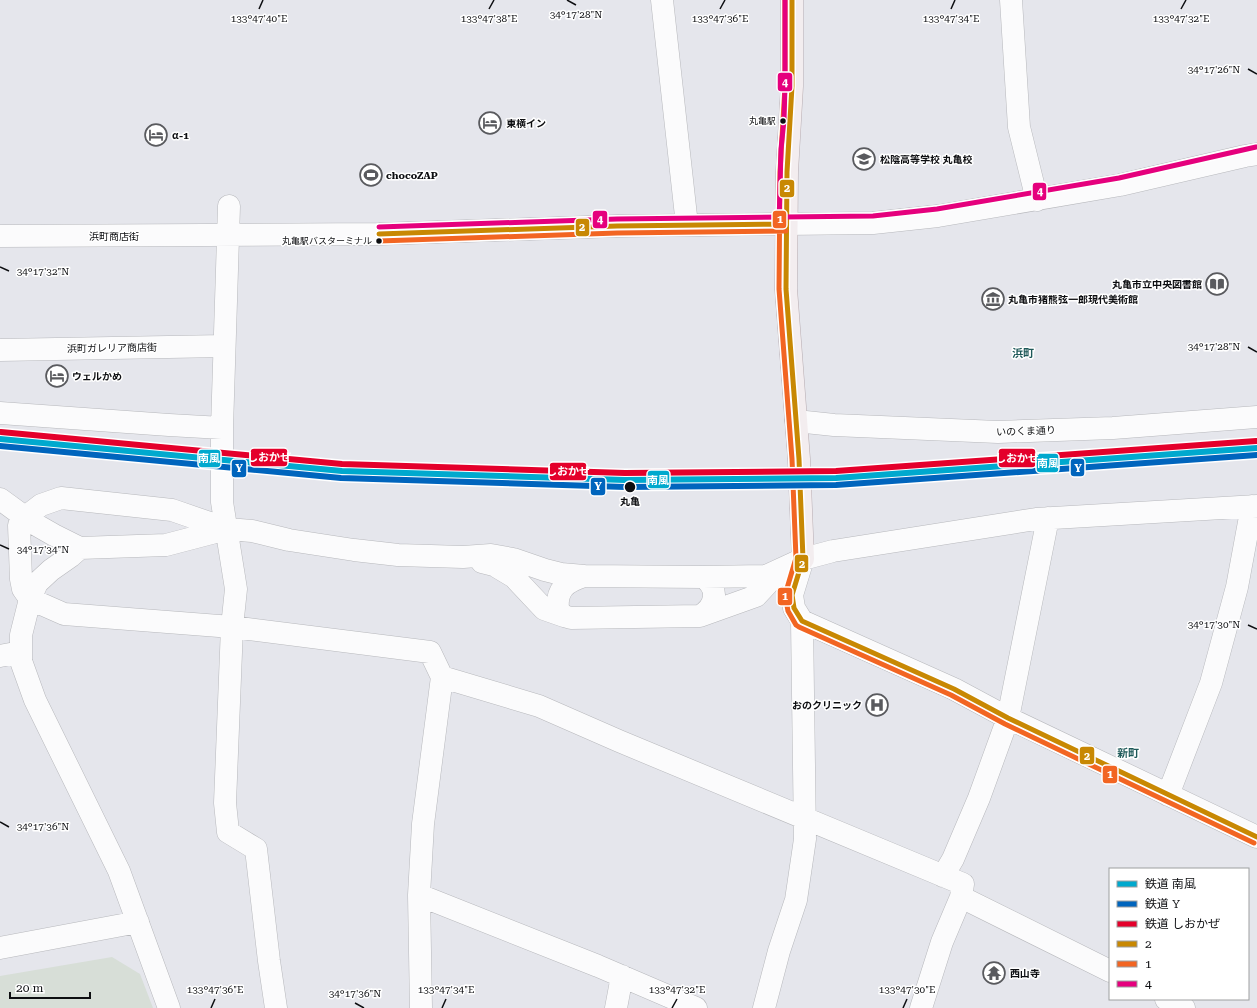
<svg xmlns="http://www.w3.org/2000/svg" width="1257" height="1008" font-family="'Roboto Serif','Noto Sans JP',serif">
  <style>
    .green { fill: #d7ded7 }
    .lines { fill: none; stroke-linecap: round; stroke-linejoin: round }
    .minor-casing { stroke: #b7b8bc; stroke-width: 23 }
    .major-casing { stroke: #b7acb1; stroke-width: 23 }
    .minor { stroke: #fbfbfc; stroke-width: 22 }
    .major { stroke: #f3edef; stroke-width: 22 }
    .bus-1-casing { stroke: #fff; stroke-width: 8 }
    .bus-2-casing { stroke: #fff; stroke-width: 8 }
    .bus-3-casing { stroke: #fff; stroke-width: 8 }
    .bus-1 { stroke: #c88803; stroke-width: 5 }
    .bus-2 { stroke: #f26522; stroke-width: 5 }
    .bus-3 { stroke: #e5007d; stroke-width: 5 }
    .rail-1-casing { stroke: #fff; stroke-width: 9 }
    .rail-2-casing { stroke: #fff; stroke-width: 9 }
    .rail-3-casing { stroke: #fff; stroke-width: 9 }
    .rail-1 { stroke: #00a9ce; stroke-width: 6 }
    .rail-2 { stroke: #0065bd; stroke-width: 6 }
    .rail-3 { stroke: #e4002b; stroke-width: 6 }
    .ticks { fill: none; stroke: #0d0e11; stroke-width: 1.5 }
    .bus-dot { fill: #0d0e11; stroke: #fff; stroke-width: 1.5 }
    .labels { text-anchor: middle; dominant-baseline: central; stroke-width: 3; stroke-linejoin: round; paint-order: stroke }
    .bus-label { font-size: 9px; fill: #0d0e11; stroke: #fff; text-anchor: end }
    .poi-label { font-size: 10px; font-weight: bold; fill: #0d0e11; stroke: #fff; text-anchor: start }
    .street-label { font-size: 10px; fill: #0d0e11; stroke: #fff }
    .stop-label { font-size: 10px; font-weight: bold; fill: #0d0e11; stroke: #fff }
    .neighbourhood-label { font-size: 11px; font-weight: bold; fill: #1d5858; stroke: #fff }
    .ticks-label { font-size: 10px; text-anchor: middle; fill: #0d0e11; stroke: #fff; stroke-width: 3; stroke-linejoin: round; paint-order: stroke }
    .line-badge { stroke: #fff; stroke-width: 1.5 }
    .badge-label { font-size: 11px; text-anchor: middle; font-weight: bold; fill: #fff }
  </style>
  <rect width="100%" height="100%" fill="#e5e6ec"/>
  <path class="green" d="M112,957L140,974L153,1008H0V976Z"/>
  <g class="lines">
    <g class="minor-casing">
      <path id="minor" d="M662,0L687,225
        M1011,0L1019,127L1037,200
        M229,206L222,428V502L236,589L232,627L225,803L228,832L256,849L269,961L276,1008
        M0,236L379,234L617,226L873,223L938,216L1120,185L1245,156L1257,154
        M0,350L224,346
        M0,413L169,425L222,428
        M796,421L834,425L998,432L1113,428L1257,417
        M0,499L33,523L54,535L80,548L166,545L227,529
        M80,548L71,556L51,570L37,583L30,599L21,635V661L35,700L119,871L169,1008
        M803,559L792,595L794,608L802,621L954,689L1008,718L1257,837
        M482,562L494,565L514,577L544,609L564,616
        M584,576L703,577C720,588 716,607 700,616L571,618L564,616L558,610C556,590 565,582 584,576Z
        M703,577L766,576L803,559L833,551L1036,519L1257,506
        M700,616L756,596L769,582L784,572
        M0,656L21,652
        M442,677L539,706L619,741L963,884L961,897L1110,971
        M1168,795L1211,683L1237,587L1252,506
        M943,876L953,859L979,798L1008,718L1048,518
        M419,895L598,966L696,1008
        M0,948L138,922
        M1166,999L1184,1008
        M421,1008L419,895L423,824L442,677L430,652L232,627L64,614L30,599L23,589L21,579L19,525L28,515L41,505L61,498L172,510L227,529L252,531L289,540L354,550L398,555L463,557L491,555L513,559L545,570L561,574L584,576
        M616,1008L622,976
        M764,1008L779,951L796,900L805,839L802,621
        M921,1008L942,942L961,897"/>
    </g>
    <g class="major-casing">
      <path id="major" d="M792,0V86L787,172L786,289L799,459L803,559"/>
    </g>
    <use href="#minor" class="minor"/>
    <use href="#major" class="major"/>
    <g class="bus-1-casing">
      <path id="bus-1" d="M792,0V86L787,172L786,289L799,459L803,559L792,595L794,608L802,621L954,689L1008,718L1257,837
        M379,234L617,226L786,224"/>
    </g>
    <g class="bus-2-casing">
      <path id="bus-2" d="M785,0V86L780,172L779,289L792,459L796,558L785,595L788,611L796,625L799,627L951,695L1005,724L1254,843
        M379,241L617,233L786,231"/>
    </g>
    <g class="bus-3-casing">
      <path id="bus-3" d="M779,224L781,149L784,120L785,86V0
        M379,227L617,219L873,216L937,209L1119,178L1256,147"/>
    </g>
    <use href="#bus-1" class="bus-1"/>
    <use href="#bus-2" class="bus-2"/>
    <use href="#bus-3" class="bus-3"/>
    <g class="rail-1-casing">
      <path id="rail-1" d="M0,439L342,471L625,480L836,478L1257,448"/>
    </g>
    <g class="rail-2-casing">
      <path id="rail-2" d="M0,446L341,478L625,487L836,485L1257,455"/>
    </g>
    <g class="rail-3-casing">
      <path id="rail-3" d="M1,432L342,464L625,473L836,471L1256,441"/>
    </g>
    <use href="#rail-1" class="rail-1"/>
    <use href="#rail-2" class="rail-2"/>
    <use href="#rail-3" class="rail-3"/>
  </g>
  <path class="ticks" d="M567,0L576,5M259,9L263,0M489,9L494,0M720,9L725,0M951,9L955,0M1181,9L1186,0M1248,69L1257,74M0,267L9,271M1248,347L1257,352M0,545L9,549M1248,625L1257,629M0,822L9,827M355,1003L364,1008M211,1008L215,999M442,1008L446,999M672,1008L677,999M903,1008L907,999"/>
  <defs>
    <g id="hotel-ring" transform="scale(1.15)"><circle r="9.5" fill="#fff" stroke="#595a5e" stroke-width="1.5"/><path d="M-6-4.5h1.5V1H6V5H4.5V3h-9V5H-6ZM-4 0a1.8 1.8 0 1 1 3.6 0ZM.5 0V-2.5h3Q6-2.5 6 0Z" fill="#595a5e"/></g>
    <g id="school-ring" transform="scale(1.15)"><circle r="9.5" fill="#fff" stroke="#595a5e" stroke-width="1.5"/><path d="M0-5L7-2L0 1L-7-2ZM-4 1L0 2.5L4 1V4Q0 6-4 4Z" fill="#595a5e"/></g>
    <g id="stadium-ring" transform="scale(1.15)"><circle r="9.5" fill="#fff" stroke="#595a5e" stroke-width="1.5"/><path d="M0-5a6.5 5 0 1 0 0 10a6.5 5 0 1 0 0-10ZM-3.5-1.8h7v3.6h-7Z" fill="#595a5e"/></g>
    <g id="library-ring" transform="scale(1.15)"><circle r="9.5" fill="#fff" stroke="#595a5e" stroke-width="1.5"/><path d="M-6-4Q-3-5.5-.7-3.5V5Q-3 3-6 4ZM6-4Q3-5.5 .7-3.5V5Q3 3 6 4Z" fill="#595a5e"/></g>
    <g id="museum-ring" transform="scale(1.15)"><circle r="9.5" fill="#fff" stroke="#595a5e" stroke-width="1.5"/><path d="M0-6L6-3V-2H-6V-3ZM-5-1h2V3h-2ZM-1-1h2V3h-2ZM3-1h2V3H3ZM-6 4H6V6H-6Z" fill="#595a5e"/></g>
    <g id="hospital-ring" transform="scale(1.15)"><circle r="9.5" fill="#fff" stroke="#595a5e" stroke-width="1.5"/><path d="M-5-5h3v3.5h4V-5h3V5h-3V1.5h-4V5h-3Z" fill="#595a5e"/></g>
    <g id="temple-ring" transform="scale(1.15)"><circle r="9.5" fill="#fff" stroke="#595a5e" stroke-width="1.5"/><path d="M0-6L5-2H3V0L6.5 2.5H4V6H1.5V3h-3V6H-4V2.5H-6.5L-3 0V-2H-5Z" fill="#595a5e"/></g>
  </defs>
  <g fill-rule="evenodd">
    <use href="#hotel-ring" x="490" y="123"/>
    <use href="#hotel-ring" x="156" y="135"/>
    <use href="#school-ring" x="864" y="159"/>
    <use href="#stadium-ring" x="371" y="175"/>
    <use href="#library-ring" x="1217" y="284"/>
    <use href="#museum-ring" x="993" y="299"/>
    <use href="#hotel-ring" x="57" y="376"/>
    <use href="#hospital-ring" x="877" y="705"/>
    <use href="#temple-ring" x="994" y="973"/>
  </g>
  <g class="bus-dot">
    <circle cx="783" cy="121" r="3.5"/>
    <circle cx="379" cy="241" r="3.5"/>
    <circle cx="630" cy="487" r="6"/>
  </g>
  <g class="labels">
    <g class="bus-label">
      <text x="776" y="121">丸亀駅</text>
      <text x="372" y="241">丸亀駅バスターミナル</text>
    </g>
    <g class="poi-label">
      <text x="506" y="123">東横イン</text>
      <text x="172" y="135">α-1</text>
      <text x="880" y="159">松陰高等学校 丸亀校</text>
      <text x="386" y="175">chocoZAP</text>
      <text x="1202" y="284" text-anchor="end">丸亀市立中央図書館</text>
      <text x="1008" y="299">丸亀市猪熊弦一郎現代美術館</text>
      <text x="72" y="376">ウェルかめ</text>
      <text x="862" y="705" text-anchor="end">おのクリニック</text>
      <text x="1010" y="973">西山寺</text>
    </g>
    <g class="street-label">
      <text x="114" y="236">浜町商店街</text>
      <text transform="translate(112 348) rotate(-1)">浜町ガレリア商店街</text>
      <text transform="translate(1026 431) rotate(-2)">いのくま通り</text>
    </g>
    <g class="stop-label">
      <text x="630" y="501">丸亀</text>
    </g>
    <g class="neighbourhood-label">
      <text x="1023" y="353">浜町</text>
      <text x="1128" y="753">新町</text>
    </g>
  </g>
  <g class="ticks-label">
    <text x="576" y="18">34°17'28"N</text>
    <text x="259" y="22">133°47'40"E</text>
    <text x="489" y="22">133°47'38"E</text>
    <text x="720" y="22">133°47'36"E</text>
    <text x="951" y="22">133°47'34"E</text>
    <text x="1181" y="22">133°47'32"E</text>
    <text x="1214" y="73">34°17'26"N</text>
    <text x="43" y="275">34°17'32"N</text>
    <text x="1214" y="350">34°17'28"N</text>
    <text x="43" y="553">34°17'34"N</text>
    <text x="1214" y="628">34°17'30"N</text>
    <text x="43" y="830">34°17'36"N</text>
    <text x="215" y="993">133°47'36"E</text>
    <text x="446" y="993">133°47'34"E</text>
    <text x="677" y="993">133°47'32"E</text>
    <text x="907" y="993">133°47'30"E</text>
    <text x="355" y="997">34°17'36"N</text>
  </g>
  <g class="line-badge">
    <rect x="777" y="72" width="16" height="20" rx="4" fill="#e5007d"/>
    <rect x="779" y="179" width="16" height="19" rx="4" fill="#c88803"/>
    <rect x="1032" y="182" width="15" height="19" rx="4" fill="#e5007d"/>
    <rect x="772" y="210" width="15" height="19" rx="4" fill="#f26522"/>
    <rect x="592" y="210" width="16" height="19" rx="4" fill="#e5007d"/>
    <rect x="575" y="218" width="15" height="19" rx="4" fill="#c88803"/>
    <rect x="250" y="448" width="38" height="19" rx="4" fill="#e4002b"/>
    <rect x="998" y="448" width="38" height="20" rx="4" fill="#e4002b"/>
    <rect x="198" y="449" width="23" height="19" rx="4" fill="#00a9ce"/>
    <rect x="1036" y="453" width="23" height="20" rx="4" fill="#00a9ce"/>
    <rect x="1070" y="458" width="15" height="19" rx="4" fill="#0065bd"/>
    <rect x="231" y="459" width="16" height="19" rx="4" fill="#0065bd"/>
    <rect x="549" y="462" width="38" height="19" rx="4" fill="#e4002b"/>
    <rect x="647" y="470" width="23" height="19" rx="4" fill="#00a9ce"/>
    <rect x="590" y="477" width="16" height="19" rx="4" fill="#0065bd"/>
    <rect x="794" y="554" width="15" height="19" rx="4" fill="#c88803"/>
    <rect x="777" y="587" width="16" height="19" rx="4" fill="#f26522"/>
    <rect x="1079" y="746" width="16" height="19" rx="4" fill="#c88803"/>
    <rect x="1102" y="765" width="16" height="19" rx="4" fill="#f26522"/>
  </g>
  <g class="badge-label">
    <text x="785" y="86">4</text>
    <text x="787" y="192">2</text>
    <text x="1040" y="195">4</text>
    <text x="780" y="223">1</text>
    <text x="600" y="223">4</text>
    <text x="582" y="231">2</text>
    <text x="269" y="461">しおかぜ</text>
    <text x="1017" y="462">しおかぜ</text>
    <text x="209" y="462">南風</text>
    <text x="1048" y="467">南風</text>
    <text x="1078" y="472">Y</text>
    <text x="239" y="472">Y</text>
    <text x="568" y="475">しおかぜ</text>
    <text x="658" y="484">南風</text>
    <text x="598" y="490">Y</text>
    <text x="802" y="568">2</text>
    <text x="785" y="600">1</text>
    <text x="1087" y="760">2</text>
    <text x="1110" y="778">1</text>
  </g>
  <rect x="1109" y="868" width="140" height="132" fill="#ffffff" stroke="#9e9fa0"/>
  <rect x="1117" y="881" width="20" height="6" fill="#00a9ce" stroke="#9e9fa0"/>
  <text x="1145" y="888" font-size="12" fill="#0d0e11">鉄道 南風</text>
  <rect x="1117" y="901" width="20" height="6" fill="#0065bd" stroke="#9e9fa0"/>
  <text x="1145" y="908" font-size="12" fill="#0d0e11">鉄道 Y</text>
  <rect x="1117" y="921" width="20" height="6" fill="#e4002b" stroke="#9e9fa0"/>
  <text x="1145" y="928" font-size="12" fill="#0d0e11">鉄道 しおかぜ</text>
  <rect x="1117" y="941" width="20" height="6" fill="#c88803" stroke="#9e9fa0"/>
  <text x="1145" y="948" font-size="12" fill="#0d0e11">2</text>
  <rect x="1117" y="961" width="20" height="6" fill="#f26522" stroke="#9e9fa0"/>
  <text x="1145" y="968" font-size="12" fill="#0d0e11">1</text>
  <rect x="1117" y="981" width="20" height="6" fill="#e5007d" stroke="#9e9fa0"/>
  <text x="1145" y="988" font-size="12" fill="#0d0e11">4</text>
  <path d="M10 992v6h80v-6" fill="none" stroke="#0d0e11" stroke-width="2"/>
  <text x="16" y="992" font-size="12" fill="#0d0e11" stroke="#ffffff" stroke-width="3" paint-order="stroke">20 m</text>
</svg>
